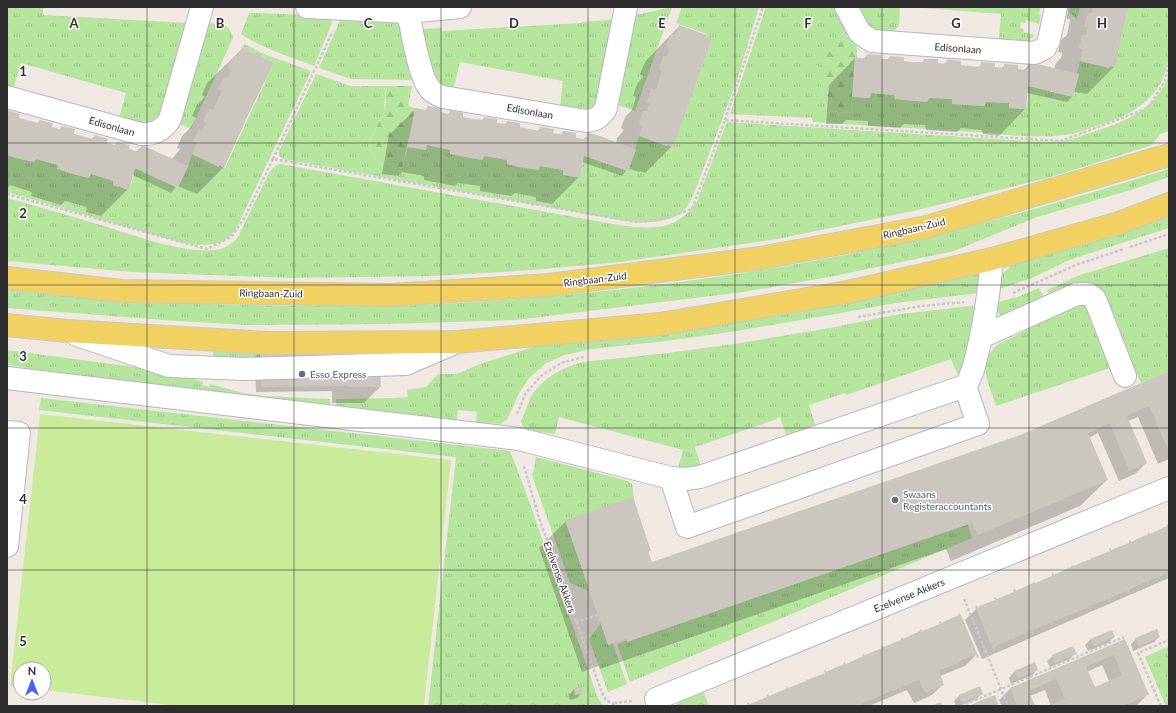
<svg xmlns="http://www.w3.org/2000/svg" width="1176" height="713" font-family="Lato,sans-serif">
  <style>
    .grass { fill: url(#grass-tufts) }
    .forest { fill: url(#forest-firs) }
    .pitch { fill: #c9ec9a }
    .shadow { fill: #0003; fill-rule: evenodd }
    .building { fill: #cbc7bf; fill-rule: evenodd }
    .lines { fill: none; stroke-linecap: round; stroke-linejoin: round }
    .minor-casing { stroke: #b4b7c1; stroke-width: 24 }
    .major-casing { stroke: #c9c9c9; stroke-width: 24 }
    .path { stroke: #c9c9c9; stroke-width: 2.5; stroke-dasharray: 3 2; stroke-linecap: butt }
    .minor { stroke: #fff; stroke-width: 22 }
    .major { stroke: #f2d163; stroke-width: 22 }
    .grid { fill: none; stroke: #2e2e2e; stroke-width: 1; stroke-opacity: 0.55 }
    .service-dot { fill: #5c6f8a; stroke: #fff; stroke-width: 1.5 }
    .labels { text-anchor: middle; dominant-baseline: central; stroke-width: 3; stroke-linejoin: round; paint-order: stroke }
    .street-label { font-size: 10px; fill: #2e2e2e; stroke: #fff }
    .service-label { font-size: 10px; fill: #4e5e75; stroke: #fff; text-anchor: start }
    .grid-label { font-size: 13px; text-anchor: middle; font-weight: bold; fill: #2e2e2e; stroke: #fff; stroke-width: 3; stroke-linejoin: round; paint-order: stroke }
  </style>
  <defs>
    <pattern id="grass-tufts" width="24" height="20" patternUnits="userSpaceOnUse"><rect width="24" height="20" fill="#b6e59e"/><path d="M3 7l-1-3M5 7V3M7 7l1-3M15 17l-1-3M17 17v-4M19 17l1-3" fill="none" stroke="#9dc588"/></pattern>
    <pattern id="forest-firs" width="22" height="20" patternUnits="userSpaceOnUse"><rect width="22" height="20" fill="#b6e59e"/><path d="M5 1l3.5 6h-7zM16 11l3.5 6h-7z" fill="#9dc588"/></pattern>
  </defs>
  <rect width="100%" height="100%" fill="#efe9e1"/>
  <path class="grass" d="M7,7H43V15L189,23L160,116L148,126L119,118L126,93L21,63L14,86L13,88H7Z
    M672,7L635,111L615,104L636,15Z
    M682,7H759L737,80L695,191C692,197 690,203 686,208C670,226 641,223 620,220L283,159L279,156V151L316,74L351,86H387L385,93L384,112L369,143L371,152L378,161L385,165L402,169L408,147L426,150L427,145L450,150V154L482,160L484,156L507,160V164L539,170L540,166L563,170V175L580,178L584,156L628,171L636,149L635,148L639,136L667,146L712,38L706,36L707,34L676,23Z
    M766,7H834L848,37L857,46L839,36L820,80L827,111L851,113L852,97L870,98L871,93L894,95L895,99L927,102L929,98L952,99V104L984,106L986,102L1009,103V108L1026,109L1028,100V86L1073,97L1079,74L1077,73L1080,61L1115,67L1128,7H1169C1169,33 1173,61 1160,84C1145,109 1119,119 1093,127C1083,131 1074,134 1064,135C1034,139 1003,134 973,132C919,129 866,125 813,122L812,118L730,114Z
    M857,7H900L899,26L892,32C868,30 868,27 857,7Z
    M911,7H1041L1039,14L1041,15L1039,24L1026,20L1025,23L1021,22L1020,28L1024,29L1023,32L1035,35C1023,47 1014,42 999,39L1001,14Z
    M1063,7H1080L1077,19Z
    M249,13H256L333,16L331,25L314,66C289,56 263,49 241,34Z
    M342,16L393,20L401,27L414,75L413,80L351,79L319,68Z
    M619,19L601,99L590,112L560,107L563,81L460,62L454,87L453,88L443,86L434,79L420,29L442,28V31L581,23L582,22Z
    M210,23C222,24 231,25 233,38L191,129L174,121L206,24Z
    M245,44L264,54L311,71L236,229C223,249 203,245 183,243L7,192V155L34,162L36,159L58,165V169L89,178L91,174L113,181V185L129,190L132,182L135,168L177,188L188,167L192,154L219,167V165L225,168L274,63L242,47Z
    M1169,75V131L1160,134L1152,145L1051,177L913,211L777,239L620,262L533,270L433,276L292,278L131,272L7,261V198C39,207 72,216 104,226C136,236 181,253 214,250C224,249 232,245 238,237L270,171L276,165L280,164L619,225C652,230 677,231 697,201L727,122L1024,141C1036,141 1048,142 1061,141C1072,140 1083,135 1093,132C1125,122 1157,109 1169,75Z
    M1169,169V177L1131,190L1037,217L954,251L834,276L743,292L516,320L385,324L248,325L178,321L7,308V288C42,292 78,296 113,299C184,304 255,306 326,306C349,306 373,307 397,306C548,300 700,284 849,254C957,232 1064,202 1169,169Z
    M1169,217V228L1069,260L1032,278L993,291L1000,276L1013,264L1116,235Z
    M1169,248V371L1141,383L1125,352L1103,299L1052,298L1047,290L1080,275Z
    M983,272L979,293L895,303L835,314L737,331L666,341L591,349L565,355L546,363L529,378L519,393L508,418L501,424L476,422L477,412L458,410L457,420L336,406V399L393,398L408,397L407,390L426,387L438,374H456L483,363L540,345L960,277L961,278Z
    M1039,288L1046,301L1005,317L996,312L994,303L1017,297Z
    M1078,304H1081L1088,308L1111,365L1110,368L996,406C989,383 975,361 999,344Z
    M980,305L973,338L959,378L951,359L846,395L845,393L809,405L816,427L787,437L780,417L777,418V419L695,447L701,467L692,470L678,468L683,450L559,417L555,434L526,430L523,427L521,421C525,413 528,403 532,395C544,377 563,367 583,362L668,353L740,343L830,328L900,314Z
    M7,350L172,372L203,382L202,385L209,387L210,384L243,393L263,396L330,399V405L58,375L7,364Z
    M213,352L324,354L327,355V358L302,363L216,357V356H213Z
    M41,398L510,451L524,487L598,698L603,706H428L456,457L39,410Z
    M536,457L628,481L632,484L636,510L596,594L570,583L533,478L532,473H533Z
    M967,522L972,538L630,682L617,644Z
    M604,619L627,684L608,692L589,639Z
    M1169,646V706H1166L1145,657Z
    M703,690L709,706H675L684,698Z"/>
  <path class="forest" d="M839,36L857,46V57H855L851,113L827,111L820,80V69L826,43Z
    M387,86H412L408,106L415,108L402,169L385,165L378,161L371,152L369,143L384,112L386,102L385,98Z"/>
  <path class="pitch" d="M40,414L451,460L424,706H179L44,690V669H20V687L10,686Z"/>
  <path class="shadow" d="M1069,7H1128L1114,67L1087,94L1074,92L1072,97L1067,102L1027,93L1025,109L999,136L983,134L982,130L961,128L957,132L926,130L925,125L904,124L900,128L868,126V121L846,120L842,124H826L829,85L855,58L863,59L867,55L880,60H887L890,57L903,62L921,63L925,60L937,64H944L948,61L960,66L978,68L982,63L994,68H1002L1005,65L1017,70H1024L1030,63L1054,69L1056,63L1061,58L1062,53L1058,52L1061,40L1067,35L1070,20L1066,18Z
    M679,26L672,146L645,173L640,171L639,172L628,168L622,176L582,162L579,177L552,204L536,201V197L515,193L511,196L480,191V186L458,183L455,186L424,180V176L402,172L398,176L382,174L389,135L416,109L425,111L428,107L440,113L447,115L451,111L462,118L481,121L484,118L496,123L504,125L507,122L519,128L537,131L541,128L552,134L560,135L564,132L575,138L583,140L589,133L616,143L617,138L624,130L621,128L625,117L632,110L636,97L633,96L637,84L644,76L640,74L645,62Z
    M243,48L248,114L224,167L197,194L177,186L171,193L133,175L128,189L101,216L86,212L87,207L65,201L61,205L31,196L32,192L10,185L7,188V111L18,118L37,124L40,121L51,128L59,130L62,127L73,134L91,140L95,136L106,143L114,146L117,143L128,150L136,152L142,146L171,160L180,149L177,148L182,136L191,127L196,118L192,116L197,105L205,97L202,95L207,83Z
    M261,352L318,363L380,367V387L364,403H332V391L256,392L255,357Z
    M1169,372V459L1158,464L1138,417L1128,421L1146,463L1135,474L1119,481L1098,433L1089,438L1107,480L1080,506L951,561L946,549L600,669L599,666L582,672L539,548L566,521L650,550L648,553L651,563L1020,436Z
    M1169,527V578L982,659L965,620L976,609Z
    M1114,637L1108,643L1088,651L1085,645L1091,639Z
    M1159,637L1154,642L1133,651L1131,644L1136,639Z
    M1124,641L1147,695L1136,706H1051L1045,690L1030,696L1034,706H1002L999,700L1010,689ZM1102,665L1109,681L1094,688L1087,672Z
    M1075,653L1070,659L1050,667L1047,661L1053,656Z
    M976,655L965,666L940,676L943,684L932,695L914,703L907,690L869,706H749Z
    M1035,664L1037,670L1032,675L1011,684L1009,678L1014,672Z
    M580,687L582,692L577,698L570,700L569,695L574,689Z
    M979,687L982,693L977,699L959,706H956L954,701L959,696Z"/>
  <path class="building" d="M1093,7H1128L1115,68L1110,66L1109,68L1080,61L1083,50L1079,48L1082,35H1086L1088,27L1084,26L1088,13H1092Z
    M679,25L707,35L706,36L712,38L673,147L667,145V146L639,136L643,126L639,123L643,111H647L650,103L647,102L651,89L656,90L662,71L659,69L663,56H667L670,49L666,47L671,34L675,35Z
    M242,47L274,63L248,115L224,168L219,165V167L192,154L197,144L193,141L199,129L202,130L206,123L203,121L209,108L213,110L222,91L218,89L224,77L227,78L231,70L228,68L234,56L238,57Z
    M867,54L881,55V59H889L890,56L904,57V61L913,62H923L924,59H938V63L946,64L947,59L961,61V65L980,67L981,62L995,63V67L1004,68V64L1018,65V69L1028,70L1029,62L1079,74L1073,97L1028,86L1026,109L1009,108V103L986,102L984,106L965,105L952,104V99L929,98L927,102L914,101L895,99L894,95L871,93L870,98L852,97L855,57L866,59Z
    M428,106L441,108V112L449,114L450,110L463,113V117L473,119L483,120L484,117L497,119V123L506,124L507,121L520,123V127L530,129L539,131L540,127L554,129L553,133L562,135L563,131L576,133V138L586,139L588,132L636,149L628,171L584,156L580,178L563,175V170L540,166L539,170L519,167L507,164V160L484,156L482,160L465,157L450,154V150L427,145L426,150L408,147L415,108L426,110Z
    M7,110L20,114L19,118L27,120L38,123L40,120L53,123L52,127L60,129L62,126L75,129L74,134L93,139L95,135L108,139L107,143L115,145L117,142L130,145L129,149L138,152L142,145L188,166L178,188L135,168L129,190L113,185V181L91,174L89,178L76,175L57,169L58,165L36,159L34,162L15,158L7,155Z
    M319,350V362L380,366L381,387H348V386L261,387L260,351Z
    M1169,371V452L1149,406L1127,416L1147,463L1129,471L1110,423L1088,433L1108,480L978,535L972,523L627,642L626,639L608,645L565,520L633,497L651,551H648L652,562L1020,435Z
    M1168,524L1169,573L1167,574L1168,577H1167L1165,574L1151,580L1148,582L1149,585H1148L1146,582L1132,588L1129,591L1130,593L1128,594L1127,591L1113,597L1110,599V602L1108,599L1093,605L1090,606L1091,610H1090L1089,607L1071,615V618L1069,615L1055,621L1052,623L1053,626H1052L1050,623L1036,629L1033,631L1034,634L1032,635L1031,631L1017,637L1014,639V642L1012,639L998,645L994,648L995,650L994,651L975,606H977V607L995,600L994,598L996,597L997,599L1014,592L1013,590L1015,589L1016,591L1033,583L1034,581L1035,583L1052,576V574L1053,573L1054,575L1071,567V566L1073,565V566L1091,559V557L1092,558L1110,551L1109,549L1111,548V550L1129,543V541L1130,540L1131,542L1148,534V533L1149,532L1150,534L1167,526V525Z
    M960,613L979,658H977L976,655L972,656L958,662L959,665L958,666L957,664L939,670L944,685L925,693L919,680L901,687V691L899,688L881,695L883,698L882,699L880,696L862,703L864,706H748L747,703H749L750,704L767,697V695L768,694L769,696L786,689V687L787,686L788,688L806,681V679L807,680L825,673L824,671L826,670V672L844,664L843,663L845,662L846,664L863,656L862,655L864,654L865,655L882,648L881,646H883L884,647L901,640V638L902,637L903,639L920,631V630L922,629V631L940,624L939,622L941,621V623L959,615L958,614Z
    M1157,629L1160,637L1139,646L1135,638Z
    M1112,630L1115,637L1094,646L1090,639Z
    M1125,639L1149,695L1123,706H1048L1065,699L1056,679L1029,691L1035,706H1017L1010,688ZM1114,655L1122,675L1095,687L1086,667Z
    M1073,646L1077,654L1055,663L1052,655Z
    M1035,662L1038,670L1017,679L1014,671Z
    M581,686L583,693L575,695L574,688Z
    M980,686L983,694L962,703L959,695Z
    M995,695L999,706H970L979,701Z
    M941,702L943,706H932Z"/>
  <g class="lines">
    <g class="minor-casing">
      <path id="minor" d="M307,7L408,12L460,7
        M846,7L860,33L872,41L1035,53L1045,48L1049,40L1056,7
        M408,12C412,30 419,77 430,89C433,93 438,95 443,97L586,121C596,120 601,117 606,108L626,7
        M7,97L141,134C155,135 163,130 170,119L202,7
        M77,335L169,366L244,369L406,364L457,342
        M981,337L1077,294H1088L1095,299L1125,376
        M7,378L519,439L671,478L685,479L700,477L965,386C972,377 974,366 977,354C985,322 989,292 992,259
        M7,432L19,433L7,546
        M671,478L687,527L978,424L965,386
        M658,706L656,699L1169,488"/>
    </g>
    <g class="major-casing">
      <path id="major" d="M7,278L122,291L389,295L549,285L761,258L927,227L1169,155
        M7,325L67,331L268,343L457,342L660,324L848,292L992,259L1119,223L1169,204"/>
    </g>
    <path class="path" d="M725,120L763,7
      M273,159L332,33
      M7,194L207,249L231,237L245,217L273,159L637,222L659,220L692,209L725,120L1061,141L1148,108L1165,81L1169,64
      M1130,247L1169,234
      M1013,293L1076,265L1124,249
      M858,317L922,306L964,302
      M517,414L525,394L541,376L561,363L584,357
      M524,466L539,518L602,693L606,700L617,706
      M964,599L1008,706
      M576,622L598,615
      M614,703L633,701
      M961,706L1124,637
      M1161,706L1138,653L1169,640"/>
    <use href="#minor" class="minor"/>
    <use href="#major" class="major"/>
  </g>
  <path class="grid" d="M147,7V706M294,7V706M441,7V706M588,7V706M735,7V706M882,7V706M1029,7V706M7,143H1169M7,285H1169M7,428H1169M7,570H1169"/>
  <g class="service-dot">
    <circle cx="302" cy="374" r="4"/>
    <circle cx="895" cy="500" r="4"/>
  </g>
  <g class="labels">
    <g class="street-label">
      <text transform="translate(958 48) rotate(4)">Edisonlaan</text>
      <text transform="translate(530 111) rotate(10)">Edisonlaan</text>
      <text transform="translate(112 126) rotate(16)">Edisonlaan</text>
      <text transform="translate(914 228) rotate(-13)">Ringbaan-Zuid</text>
      <text transform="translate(595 279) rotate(-7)">Ringbaan-Zuid</text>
      <text transform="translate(271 293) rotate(1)">Ringbaan-Zuid</text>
      <text transform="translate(560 577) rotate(70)">Ezelvense Akkers</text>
      <text transform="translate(909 595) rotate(-22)">Ezelvense Akkers</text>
    </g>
    <g class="service-label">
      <text x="310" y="374">Esso Express</text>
      <text x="903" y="494">Swaans<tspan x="903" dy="12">Registeraccountants</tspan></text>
    </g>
  </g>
  <g class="grid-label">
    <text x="74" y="28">A</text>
    <text x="220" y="28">B</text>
    <text x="368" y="28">C</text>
    <text x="514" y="28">D</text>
    <text x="662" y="28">E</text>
    <text x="808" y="28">F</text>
    <text x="956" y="28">G</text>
    <text x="1102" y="28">H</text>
    <text x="23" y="76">1</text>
    <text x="23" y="218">2</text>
    <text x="23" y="361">3</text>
    <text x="23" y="504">4</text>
    <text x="23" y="646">5</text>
  </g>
  <rect width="1176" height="713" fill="none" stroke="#2e2e2e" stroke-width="16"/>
  <g transform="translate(32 681)"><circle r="19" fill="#ffffff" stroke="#ababab"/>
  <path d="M0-3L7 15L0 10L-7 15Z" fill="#4264fb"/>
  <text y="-6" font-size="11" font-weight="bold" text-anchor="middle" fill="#2e2e2e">N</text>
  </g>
</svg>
